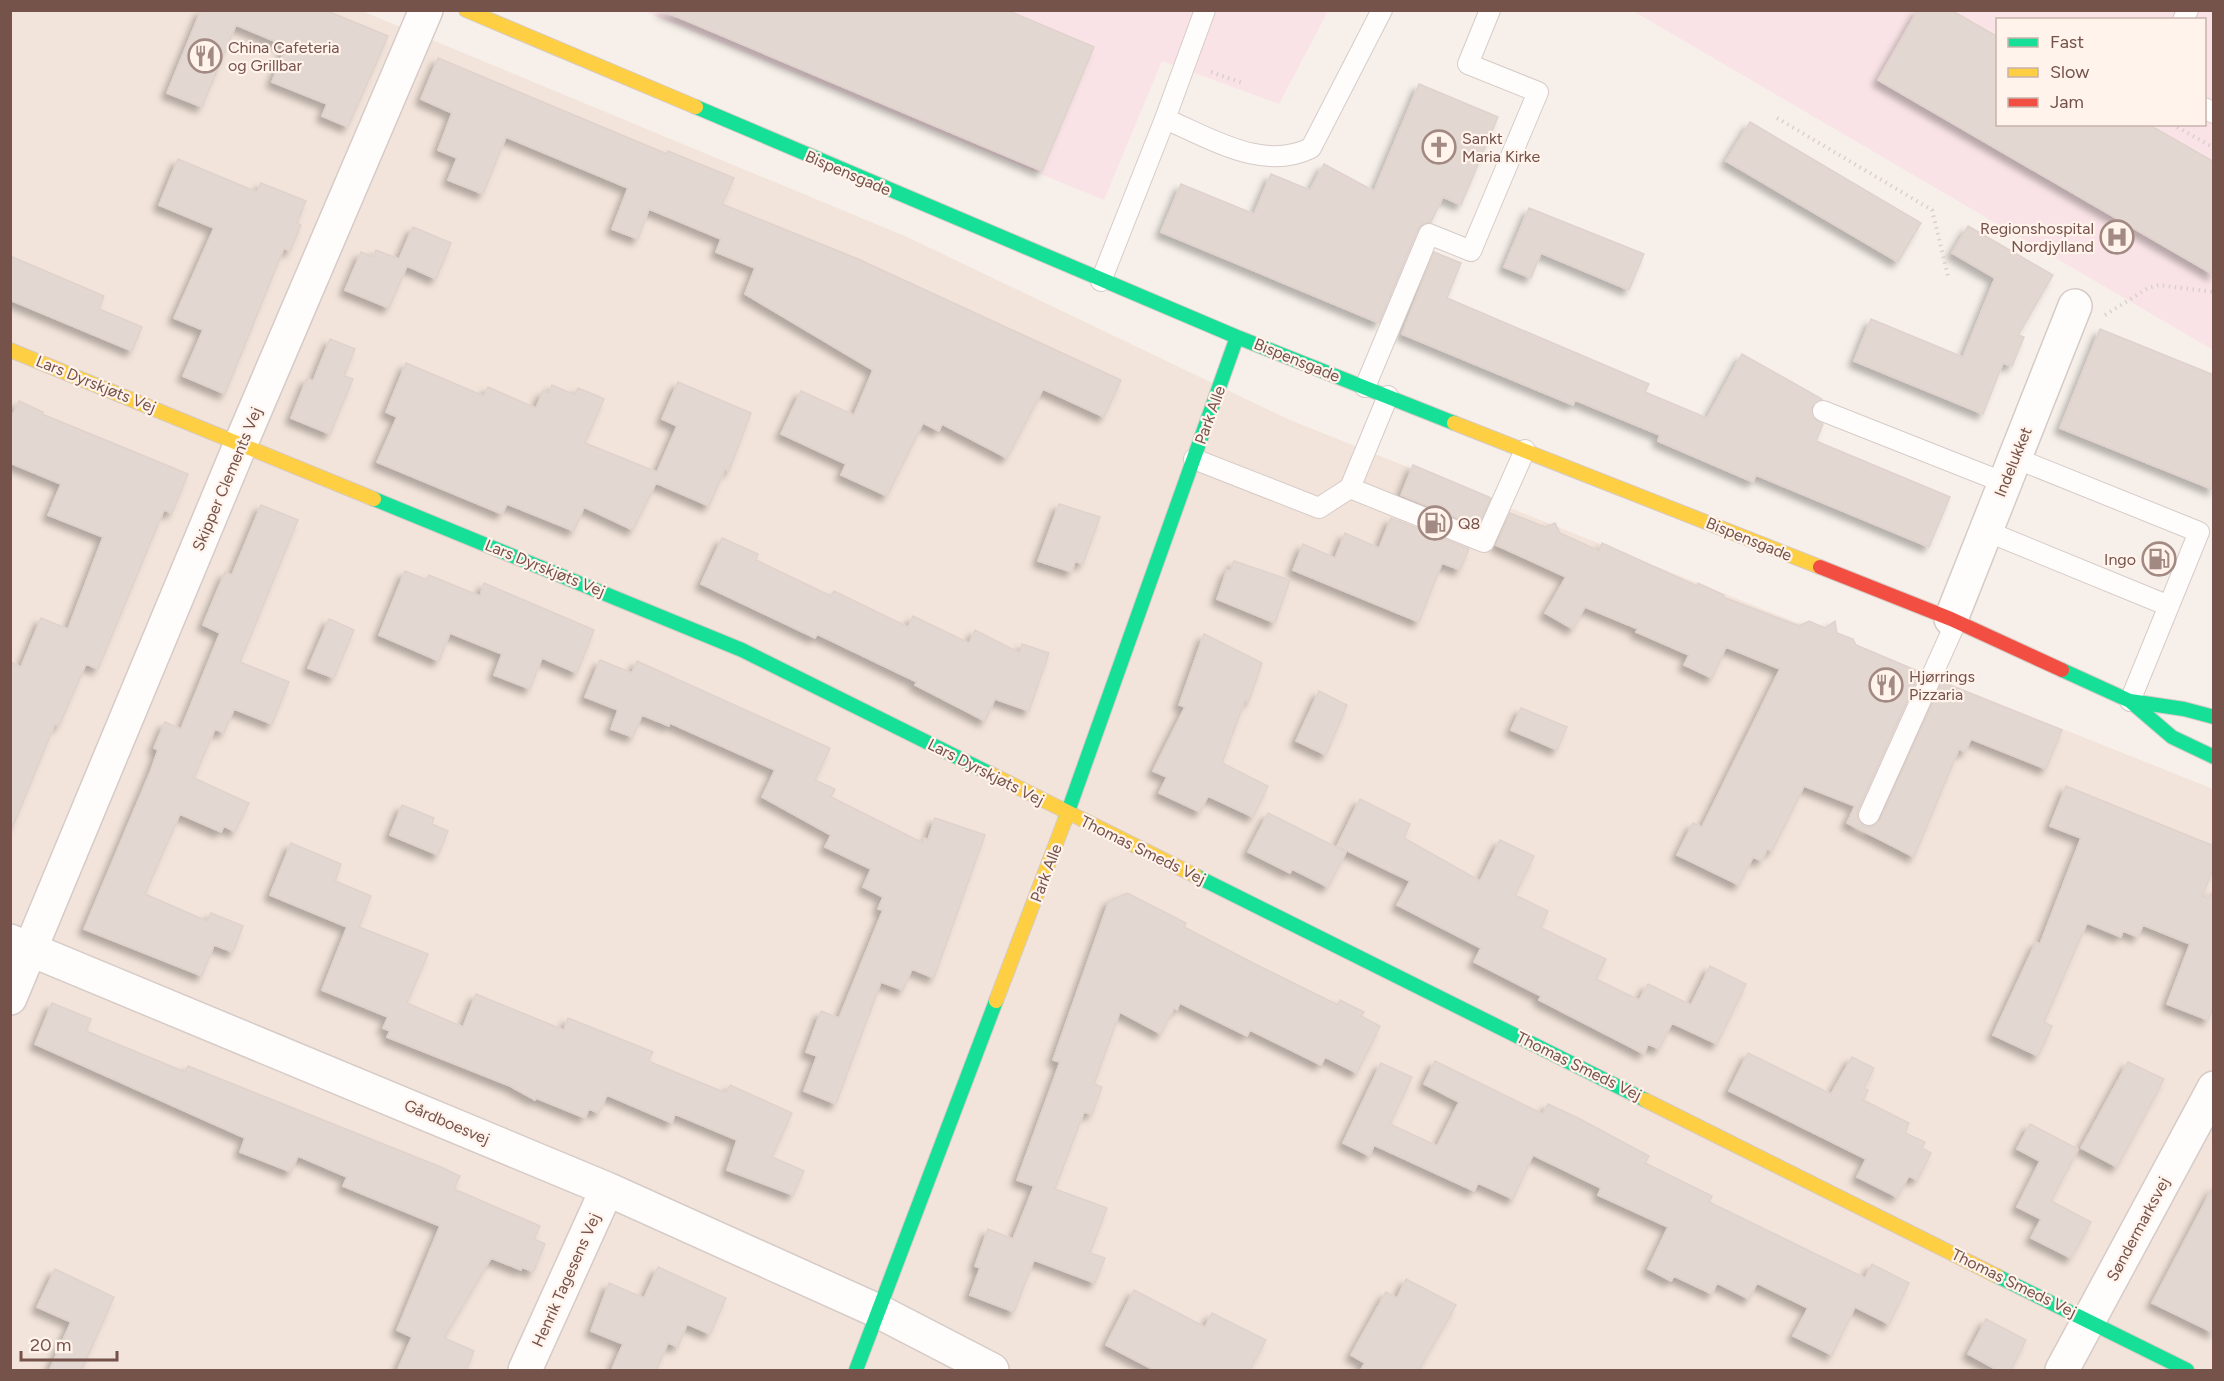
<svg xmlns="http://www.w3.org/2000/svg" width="2224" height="1381" font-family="Figtree,sans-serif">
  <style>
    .residential { fill: #f2e4da }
    .medical { fill: #f9e3e6; fill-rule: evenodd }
    .building { fill: #e3d7d2; stroke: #e0d2cc; stroke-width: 1.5; filter: url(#shadow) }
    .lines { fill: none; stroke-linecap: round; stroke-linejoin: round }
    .lane-casing { stroke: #d6cbc7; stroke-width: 22 }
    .street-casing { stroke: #d6cbc7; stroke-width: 36 }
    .fast-casing { stroke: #d6cbc6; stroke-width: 16 }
    .slow-casing { stroke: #d6cbc6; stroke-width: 16 }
    .jam-casing { stroke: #d6cbc6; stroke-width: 16 }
    .path { stroke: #dad0ce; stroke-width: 4; stroke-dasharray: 1.5 4.5; stroke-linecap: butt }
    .lane { stroke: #fefdfc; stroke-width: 20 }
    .street { stroke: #fefdfc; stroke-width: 33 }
    .fast { stroke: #16e098; stroke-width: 14 }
    .slow { stroke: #ffcf43; stroke-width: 14 }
    .jam { stroke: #f24e42; stroke-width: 14 }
    .labels { text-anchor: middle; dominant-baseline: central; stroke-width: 4.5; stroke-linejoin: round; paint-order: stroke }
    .poi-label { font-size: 16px; fill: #75524a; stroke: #fff3eb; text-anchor: start }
    .street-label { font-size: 16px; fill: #75524a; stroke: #fff3eb }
  </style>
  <defs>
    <filter id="shadow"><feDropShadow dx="-5.5" dy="5.5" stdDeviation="3" flood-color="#0004"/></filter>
  </defs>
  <rect width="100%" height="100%" fill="#f7f0ea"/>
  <path class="residential" d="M10,11H362L907,237L1290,420L2213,789V1370H11Z"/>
  <path class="medical" d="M643,11H1328L1279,104L1162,61L1104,200Z
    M1633,11H2213V350ZM1998,20H2204V124H1998Z"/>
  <path class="building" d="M201,10H325L388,36L348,127L322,116L327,104L272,82L286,46L236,25L202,107L167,93Z
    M661,10H1007L1094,47L1042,171Z
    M1918,10H1951L1998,37V124H2148L2214,162V275L1878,80Z
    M438,58L667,154L668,151L734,178L722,204L858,259L1121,380L1104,417L1043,389L1007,458L942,424L939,431L923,423L887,496L841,475L846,464L781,434L801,391L854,415L873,370L745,294L755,268L716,252L721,239L649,209L638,239L612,229L628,188L506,137L483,194L448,180L457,158L438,150L452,113L421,99Z
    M1419,84L1498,117L1461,205L1443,197L1431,222L1422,224L1418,229L1379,323L1161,232L1181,184L1254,214L1271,174L1310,190L1324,164L1374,191Z
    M1750,122L1921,223L1898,262L1726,161Z
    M178,159L257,192L261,183L306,201L297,223L301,225L290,251L284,248L225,394L183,376L203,330L174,318L214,228L159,205Z
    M1529,208L1644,254L1629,290L1541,253L1531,278L1504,267Z
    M1968,226L2053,275L2018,335L2024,337L2012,366L2003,363L1983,414L1854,361L1871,319L1963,357L1995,278L1952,253Z
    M413,227L451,243L436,279L407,266L389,308L345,290L361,252L374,257L376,250L399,259Z
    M1434,252L1461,263L1447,298L1649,384L1645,392L1707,418L1742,354L1822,399L1812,407L1813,418L1823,424L1816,441L1950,497L1929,547L1756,475L1753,482L1658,441L1660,435L1575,400L1573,405L1402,334Z
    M10,256L104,296L99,309L142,327L132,351L10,300Z
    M2100,329L2214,375V490L2060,428Z
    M330,339L355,349L344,376L353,379L330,434L291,418L307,378L313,381Z
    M406,363L484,396L488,387L536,408L543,391L549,393L552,385L575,395L578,388L600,397L604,399L585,443L657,472L677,426L662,419L678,382L751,413L729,471L725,469L709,506L656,483L633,530L584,507L574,531L507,504L502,514L377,462L397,417L386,412Z
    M19,401L43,412L42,414L188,474L172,513L164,510L98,669L86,664L59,726L55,724L11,831L10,662L21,667L41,618L68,629L103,537L48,515L61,484L10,463V420Z
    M1413,465L1491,498L1478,527L1401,495Z
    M1059,504L1100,517L1083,564L1075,561L1072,572L1038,561Z
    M261,505L298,520L240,662L289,682L272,724L234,709L224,733L215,729L194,778L249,803L235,832L224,826L221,832L180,814L145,894L207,921L211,913L243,926L233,952L214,945L202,976L84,929L151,770L158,750L154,748L165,722L181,729L220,633L203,625L225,572L232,575Z
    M1510,513L1545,527L1555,523L1560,533L1599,551L1602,543L1697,586L1698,583L1724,595L1723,597L1799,626L1809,621L1825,628L1835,621L1837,633L1853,639L1856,645L1920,672L1858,810L1857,817L1864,826L1871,827L1880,820L1942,682L2062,730L2046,769L1971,739L1965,752L1959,749L1914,857L1847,823L1855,806L1804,786L1772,851L1767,849L1762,861L1753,857L1739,885L1677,855L1693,823L1702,827L1780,669L1726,647L1712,678L1684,665L1689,655L1636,632L1638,629L1585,607L1573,629L1545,613L1566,577L1496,545Z
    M1391,518L1469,549L1460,570L1442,563L1419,622L1293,570L1303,544L1335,558L1345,533L1379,548Z
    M722,538L758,554L756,560L831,596L834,591L908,627L913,616L969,643L975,630L1020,653L1022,644L1049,653L1029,711L995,699L985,721L915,685L917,682L817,634L815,638L701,584Z
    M1234,561L1290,580L1275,623L1217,599L1227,570L1230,571Z
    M405,571L427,580L429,575L480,596L484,583L594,630L577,673L542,658L530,689L494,675L502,654L450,633L439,661L379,635Z
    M329,619L354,630L334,678L308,668Z
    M1204,634L1262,663L1249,701L1245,700L1222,763L1268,786L1253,817L1208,796L1200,812L1159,793L1167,777L1153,771L1185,707L1179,705Z
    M600,660L632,673L637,661L830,748L815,780L835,789L831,797L923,843L924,838L928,840L935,818L985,835L934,978L912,969L903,990L881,982L836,1104L804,1091L817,1056L806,1052L821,1011L839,1018L883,910L878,909L883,897L863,887L871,869L825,847L831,835L762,797L775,770L670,723L669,726L642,715L633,737L611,729L618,710L585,697Z
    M1319,691L1347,705L1326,755L1296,741Z
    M1521,708L1567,727L1557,750L1511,730Z
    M2066,786L2214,846V867L2202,896L2208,898L2214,890V1006L2208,1020L2167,1004L2190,944L2143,925L2138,937L2123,931L2121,937L2087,923L2044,1022L2052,1026L2038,1056L1993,1035L2036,942L2040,944L2081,838L2050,826Z
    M1360,799L1410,824L1404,838L1480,881L1500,840L1534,856L1515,895L1548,911L1541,928L1606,959L1596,979L1639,1000L1648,984L1691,1005L1710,966L1746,984L1717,1044L1672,1023L1659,1049L1648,1044L1644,1054L1539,1000L1541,996L1474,962L1481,948L1397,905L1410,881L1337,846Z
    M402,805L434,818L432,824L448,831L438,855L390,835Z
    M1268,813L1346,852L1328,887L1292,869L1290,873L1248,852Z
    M291,843L341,864L335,881L371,896L359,927L428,954L407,1003L463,1027L476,994L564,1030L568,1018L653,1052L648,1061L726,1093L730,1085L792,1113L772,1157L804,1171L793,1195L727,1170L737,1140L675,1114L672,1123L607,1095L599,1113L589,1109L585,1118L536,1098L535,1100L510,1086L387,1037L390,1031L383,1028L388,1017L322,990L347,927L270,895Z
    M1127,893L1186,923L1184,927L1253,963L1338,1005L1340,1000L1364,1012L1361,1016L1380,1026L1357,1073L1325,1057L1321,1065L1250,1030L1247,1036L1180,1003L1177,1010L1174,1008L1161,1034L1120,1012L1094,1084L1102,1087L1092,1114L1084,1112L1055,1189L1107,1208L1090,1253L1105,1258L1095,1283L1034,1260L1014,1312L970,1295L980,1268L975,1266L988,1229L1013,1239L1034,1186L1017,1180L1060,1062L1053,1060L1109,901Z
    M52,1003L91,1019L86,1031L185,1072L188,1066L441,1167L460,1176L454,1189L540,1226L534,1239L545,1244L533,1272L522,1267L521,1270L491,1258L444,1338L474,1351L466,1371H397L412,1337L397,1330L440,1226L343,1186L347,1177L298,1156L291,1172L240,1152L245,1138L35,1044Z
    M1748,1053L1831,1094L1852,1057L1874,1068L1864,1088L1868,1090L1863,1100L1909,1123L1905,1133L1925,1142L1922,1148L1931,1153L1917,1180L1909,1176L1897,1197L1857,1177L1866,1159L1729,1091Z
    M1435,1061L1543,1114L1548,1104L1578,1118L1649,1156L1645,1163L1712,1196L1709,1202L1865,1278L1872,1264L1909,1283L1889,1324L1855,1307L1832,1355L1793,1336L1808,1308L1757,1283L1749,1299L1717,1283L1712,1294L1674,1276L1671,1281L1648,1269L1668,1227L1598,1195L1601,1188L1533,1155L1513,1199L1478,1183L1474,1191L1374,1145L1370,1156L1343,1143L1381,1063L1412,1077L1390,1124L1437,1146L1459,1102L1424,1084Z
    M2128,1062L2164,1079L2117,1167L2081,1148Z
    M2030,1124L2078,1149L2051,1201L2091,1222L2071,1258L2031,1238L2041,1219L2017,1207L2040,1161L2017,1149Z
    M2214,1185V1333L2152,1303Z
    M658,1267L726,1298L710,1334L687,1324L678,1347L668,1343L656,1371H611L623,1344L591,1331L609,1283L644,1298Z
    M55,1269L114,1297L81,1371H49L71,1322L37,1307Z
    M1406,1279L1456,1305L1418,1371H1360L1365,1363L1351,1355L1386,1292L1397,1298Z
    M1134,1290L1205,1327L1212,1313L1266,1340L1249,1371H1156L1106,1345Z
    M1986,1319L2026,1340L2010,1371H1999L1968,1354Z"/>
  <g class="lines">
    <g class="lane-casing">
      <path id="lane" d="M2183,20L2188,10
        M2204,108L2214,113
        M1165,119L1205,10
        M1101,281L1165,119C1211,138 1262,172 1311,148L1382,10
        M1365,387L1429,234L1471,251L1538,92L1468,64L1490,10
        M1823,411L2005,483
        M2015,458L2199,532L2130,701
        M1194,459L1319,508L1350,488L1484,542L1525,450
        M1350,488L1388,396
        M1986,531L2169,606
        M1869,815L1956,622"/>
    </g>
    <g class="street-casing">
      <path id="street" d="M1951,619L2075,306
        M10,941L607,1189L880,1312L992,1370
        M10,998L241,443L426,10
        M525,1370L607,1189
        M2062,1370L2214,1088"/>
    </g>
    <g class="fast-casing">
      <path id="fast" d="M696,107L1237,337L1454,423
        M374,499L742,650L991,774
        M2062,670L2130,701L2172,737L2214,757
        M2130,701L2184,709L2214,717
        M1065,820L1237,337
        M1196,876L1645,1100
        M1997,1276L2187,1370
        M856,1370L996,1001"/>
    </g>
    <g class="slow-casing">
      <path id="slow" d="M466,10L696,107
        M10,350L374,499
        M1454,423L1820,567
        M991,774L1196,876
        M996,1001L1065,820
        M1645,1100L1997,1276"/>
    </g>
    <g class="jam-casing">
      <path id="jam" d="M1820,567L1951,619L2062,670"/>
    </g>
    <path class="path" d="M1211,72L1245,84
      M1777,118L1932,210L1948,276
      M2172,124L2214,148
      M2105,315L2148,288L2159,285L2214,292"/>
    <use href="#lane" class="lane"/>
    <use href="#street" class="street"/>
    <use href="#fast" class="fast"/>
    <use href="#slow" class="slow"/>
    <use href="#jam" class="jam"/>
  </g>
  <defs>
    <g id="restaurant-ring" transform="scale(1.725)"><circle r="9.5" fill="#fff3eb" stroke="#a28982" stroke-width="1.5"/><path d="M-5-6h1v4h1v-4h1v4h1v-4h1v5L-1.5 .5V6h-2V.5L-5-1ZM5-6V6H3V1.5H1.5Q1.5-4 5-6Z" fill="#a28982"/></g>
    <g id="church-ring" transform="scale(1.725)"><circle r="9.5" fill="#fff3eb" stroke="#a28982" stroke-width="1.5"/><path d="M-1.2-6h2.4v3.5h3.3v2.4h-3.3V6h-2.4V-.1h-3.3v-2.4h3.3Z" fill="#a28982"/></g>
    <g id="hospital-ring" transform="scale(1.725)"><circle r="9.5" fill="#fff3eb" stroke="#a28982" stroke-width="1.5"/><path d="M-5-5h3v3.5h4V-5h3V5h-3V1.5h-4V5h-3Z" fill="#a28982"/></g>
    <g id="fuel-ring" transform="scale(1.725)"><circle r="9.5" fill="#fff3eb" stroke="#a28982" stroke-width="1.5"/><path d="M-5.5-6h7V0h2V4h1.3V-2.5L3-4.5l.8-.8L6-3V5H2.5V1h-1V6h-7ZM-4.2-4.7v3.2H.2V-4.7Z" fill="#a28982"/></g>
  </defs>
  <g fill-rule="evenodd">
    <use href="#restaurant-ring" x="205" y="56"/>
    <use href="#church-ring" x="1439" y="147"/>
    <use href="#hospital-ring" x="2117" y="237"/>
    <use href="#fuel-ring" x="1435" y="523"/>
    <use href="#fuel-ring" x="2159" y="559"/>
    <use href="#restaurant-ring" x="1886" y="685"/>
  </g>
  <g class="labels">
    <g class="poi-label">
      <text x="228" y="47">China Cafeteria<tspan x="228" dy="18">og Grillbar</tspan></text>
      <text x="1462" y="138">Sankt<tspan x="1462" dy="18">Maria Kirke</tspan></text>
      <text x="2094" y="228" text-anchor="end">Regionshospital<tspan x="2094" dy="18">Nordjylland</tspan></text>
      <text x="1458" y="523">Q8</text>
      <text x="2136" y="559" text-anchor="end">Ingo</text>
      <text x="1909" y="676">Hjørrings<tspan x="1909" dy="18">Pizzaria</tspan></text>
    </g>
    <g class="street-label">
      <text transform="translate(848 173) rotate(23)">Bispensgade</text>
      <text transform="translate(1297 360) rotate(22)">Bispensgade</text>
      <text transform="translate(96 384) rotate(22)">Lars Dyrskjøts Vej</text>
      <text transform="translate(1210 415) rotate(-70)">Park Alle</text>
      <text transform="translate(2013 462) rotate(-68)">Indelukket</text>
      <text transform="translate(227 479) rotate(-67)">Skipper Clements Vej</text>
      <text transform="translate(1749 539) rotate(22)">Bispensgade</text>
      <text transform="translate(545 568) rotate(22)">Lars Dyrskjøts Vej</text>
      <text transform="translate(986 772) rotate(27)">Lars Dyrskjøts Vej</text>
      <text transform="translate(1143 850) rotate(26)">Thomas Smeds Vej</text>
      <text transform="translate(1046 873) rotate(-69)">Park Alle</text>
      <text transform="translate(1579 1066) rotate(26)">Thomas Smeds Vej</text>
      <text transform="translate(447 1122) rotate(23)">Gårdboesvej</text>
      <text transform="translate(2138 1229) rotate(-62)">Søndermarksvej</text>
      <text transform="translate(566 1280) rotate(-66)">Henrik Tagesens Vej</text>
      <text transform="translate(2014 1283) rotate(26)">Thomas Smeds Vej</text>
    </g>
  </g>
  <rect width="2224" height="1381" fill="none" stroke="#75524a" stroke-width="24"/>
  <rect x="1996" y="18" width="210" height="108" fill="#fff3eb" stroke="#c8b3ab" stroke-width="1.5"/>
  <rect x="2008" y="38" width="30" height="9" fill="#16e098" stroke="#c8b3ab" stroke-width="1.5"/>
  <text x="2050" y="48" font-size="18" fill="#75524a">Fast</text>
  <rect x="2008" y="68" width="30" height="9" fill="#ffcf43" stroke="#c8b3ab" stroke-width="1.5"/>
  <text x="2050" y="78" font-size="18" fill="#75524a">Slow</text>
  <rect x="2008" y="98" width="30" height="9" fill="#f24e42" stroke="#c8b3ab" stroke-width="1.5"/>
  <text x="2050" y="108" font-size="18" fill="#75524a">Jam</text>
  <path d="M21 1351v9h96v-9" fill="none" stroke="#75524a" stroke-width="3"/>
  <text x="30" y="1351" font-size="18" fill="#75524a" stroke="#fff3eb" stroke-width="4.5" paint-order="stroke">20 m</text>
</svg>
